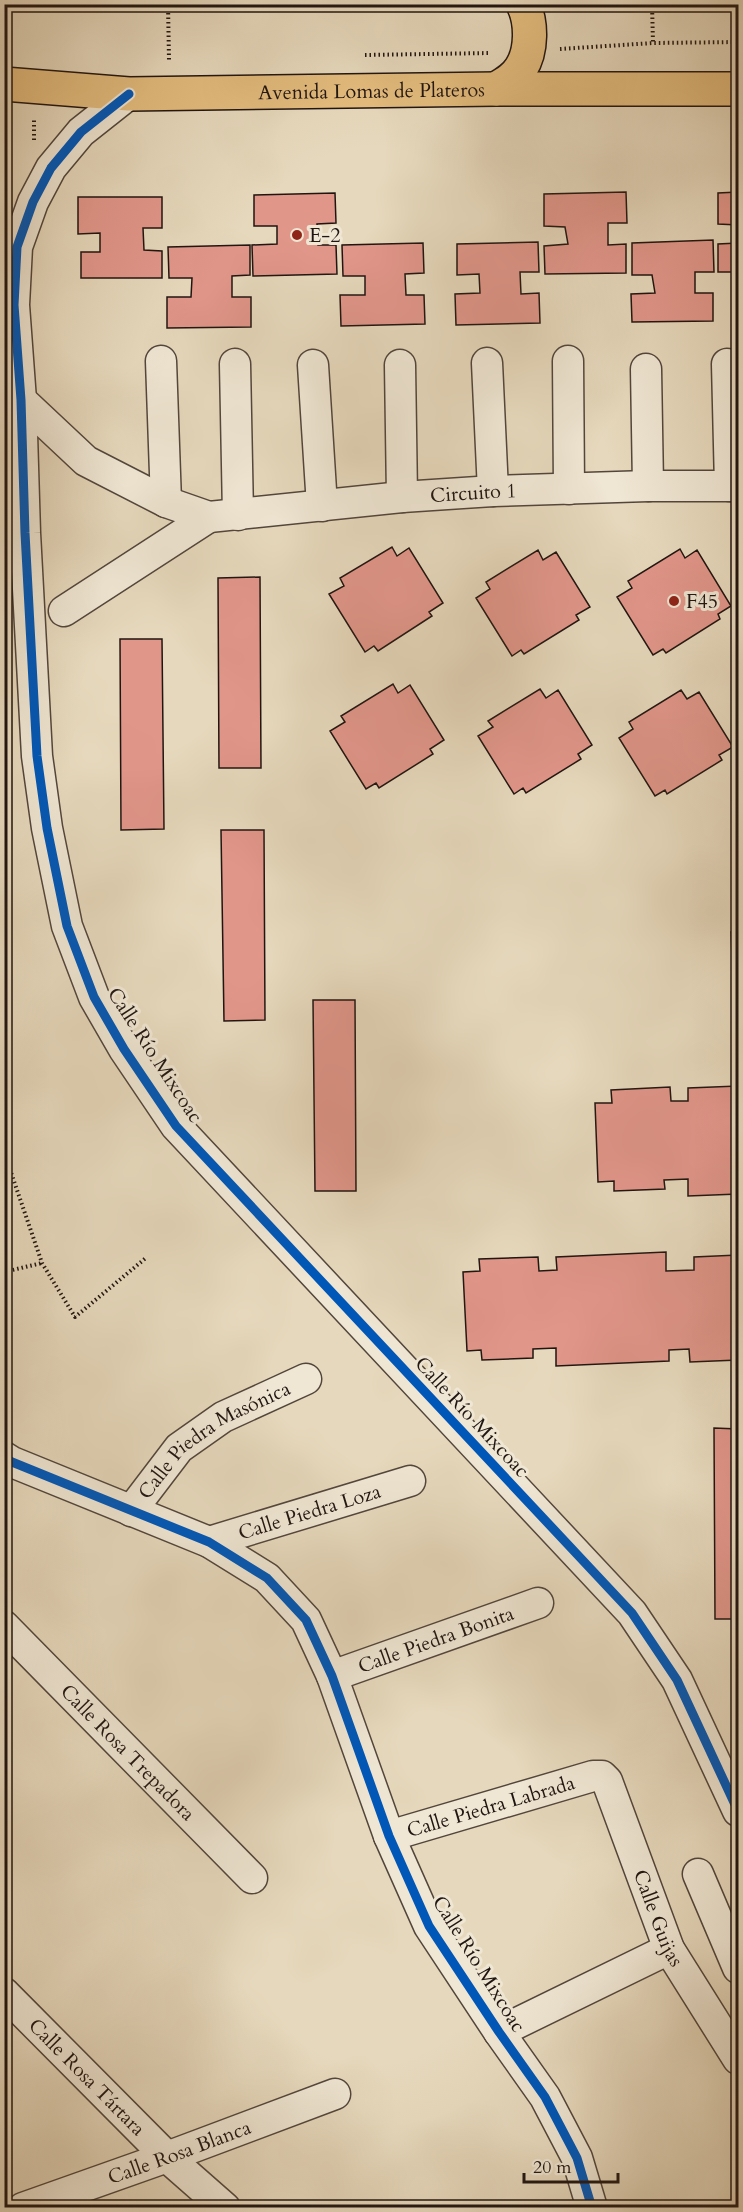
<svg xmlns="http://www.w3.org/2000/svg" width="743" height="2212" font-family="Cardo,serif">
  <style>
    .building { fill: #e1968a; stroke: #201511; stroke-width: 1.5 }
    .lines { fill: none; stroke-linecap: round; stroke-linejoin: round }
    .minor-casing { stroke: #52463c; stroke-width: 33 }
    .major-casing { stroke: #201511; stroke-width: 36 }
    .path { stroke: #201511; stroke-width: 4; stroke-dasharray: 1.5 3; stroke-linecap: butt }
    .minor { stroke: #efe6d3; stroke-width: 30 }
    .major { stroke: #e3bc7e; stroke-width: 33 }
    .cycleway-casing { stroke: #efe6d3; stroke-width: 13 }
    .cycleway { stroke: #0057b8; stroke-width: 9 }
    .poi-dot { fill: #8f2418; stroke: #efe6d3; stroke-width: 2 }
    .labels { text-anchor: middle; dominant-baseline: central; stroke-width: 6; stroke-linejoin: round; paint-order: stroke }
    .street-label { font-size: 20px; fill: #201511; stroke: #efe6d3 }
    .poi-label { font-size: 20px; fill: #201511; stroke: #efe6d3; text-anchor: start }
  </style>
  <rect width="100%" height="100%" fill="#e6d8bc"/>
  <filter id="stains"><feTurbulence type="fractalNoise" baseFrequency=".00333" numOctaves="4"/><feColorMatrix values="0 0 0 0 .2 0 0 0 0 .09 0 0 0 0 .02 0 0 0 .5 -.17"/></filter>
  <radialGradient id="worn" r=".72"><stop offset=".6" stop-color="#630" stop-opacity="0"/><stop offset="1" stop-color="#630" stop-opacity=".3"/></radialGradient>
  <path class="building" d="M626,192L627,223H608V245L626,244V273L545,274L544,246L568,244L565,227L544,226V194Z
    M738,192V225L718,224V193Z
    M335,193L336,223L317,224L318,245H336L337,274L253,276L252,245L277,244V226H254V195Z
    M78,197H162V228H143L144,250L162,251V278H81V252H100V233L78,234Z
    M713,240L714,272H695V293H713V321L632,322L631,294L655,293L652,275H632V243Z
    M538,242L539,272H520L521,294L539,293L540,323L456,325L455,294L480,293L479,274L457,275V244Z
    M423,243L424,273L405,274L406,295H424L425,324L341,326L340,295H365V276H343L342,245Z
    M738,243V272H718V244Z
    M250,245V275L232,276V297H251V327L167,328V297H191L192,278H169L168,247Z
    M392,547L397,556L409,548L443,603L429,612L432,616L378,651L374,646L365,652L329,594L344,586L340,578Z
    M680,549L685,558L697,550L731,606L718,614L720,619L666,653L663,649L653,655L617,597L632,588L628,581Z
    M538,550L543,560L556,552L590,607L576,615L579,620L524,654L521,650L512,656L476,598L490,589L486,582Z
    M260,577L261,768H219L218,578Z
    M120,639H162L164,829L121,830Z
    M393,684L398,693L410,685L444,740L430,749L433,754L379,788L376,783L366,789L330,731L345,722L341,716Z
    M540,689L546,698L558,690L592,745L578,754L581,759L526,793L523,788L514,794L478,736L493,727L488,721Z
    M681,690L687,699L699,692L733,747L719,755L722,760L667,794L665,790L655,796L619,738L633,729L629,722Z
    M221,830H264L265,1020L224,1021Z
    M738,931V1010H734L731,932Z
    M313,1000H355L356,1191H315Z
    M738,1086V1194L688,1196V1179L664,1180L665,1189L614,1191V1181L598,1182L595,1103H612L611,1090L670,1087L671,1101H688V1088Z
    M666,1252V1271L694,1270V1257L738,1255V1360L690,1362L689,1349L669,1350V1361L556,1366V1348L533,1349V1358L482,1360L481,1350L467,1351L463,1272L480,1271L479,1259L538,1257L539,1271L557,1270L556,1257Z
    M714,1428L738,1429V1619H715Z"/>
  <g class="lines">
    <g class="minor-casing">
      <g id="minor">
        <path d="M129,94L81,132L51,168L33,202L17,247L14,305L21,400L25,533L37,756L47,828L67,926L94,997L124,1049L176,1126L632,1613L677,1680L738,1811"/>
        <path d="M161,361L166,502"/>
        <path d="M568,361L569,489"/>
        <path d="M487,363L493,491"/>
        <path d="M235,364L238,515"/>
        <path d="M727,364L730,486"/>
        <path d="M313,365L322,506"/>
        <path d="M400,365L402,497"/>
        <path d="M646,369L648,486"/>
        <path id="s1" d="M21,400L86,461L166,502L209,517L402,497L493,491L648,486H738"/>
        <path d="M64,611L209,517"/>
        <path d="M4,1457L12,1462L209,1542L267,1578L306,1620L332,1676L389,1836L429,1926L499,2032L545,2097L577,2158L592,2208"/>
        <path id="s2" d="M131,1511L179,1448L223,1417L306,1379"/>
        <path id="s3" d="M209,1542L410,1481"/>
        <path id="s4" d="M4,1626L252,1878"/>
        <path id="s5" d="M332,1676L538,1603"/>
        <path id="s6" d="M389,1836L593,1776H602L607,1781L669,1949L738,2059"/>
        <path d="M698,1874L738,1968"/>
        <path id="s7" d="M4,1993L167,2157L225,2208"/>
        <path d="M499,2032L669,1949"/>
        <path id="s8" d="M23,2208L167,2157L335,2094"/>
      </g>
    </g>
    <g class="major-casing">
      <g id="major">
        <path id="s9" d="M4,84L129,94L496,89H738"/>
        <path d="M496,89C506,83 515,78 521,68C532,51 532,22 523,4"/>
      </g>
    </g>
    <path class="path" d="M168,4L169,60
      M652,4L653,43
      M560,49L653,43L738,42
      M365,55L490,53
      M34,140V118
      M4,1152L42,1263L75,1317L147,1257
      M4,1272L42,1263"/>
    <use href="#minor" class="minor"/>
    <use href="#major" class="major"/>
    <g class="cycleway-casing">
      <path id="cycleway" d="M129,94L81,132L51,168L33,202L17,247L14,305L21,400L25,533L37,756L47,828L67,926L94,997L124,1049L176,1126L632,1613L677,1680L738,1811
        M4,1457L12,1462L209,1542L267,1578L306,1620L332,1676L389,1836L429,1926L499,2032L545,2097L577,2158L592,2208"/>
    </g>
    <use href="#cycleway" class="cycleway"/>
  </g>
  <g class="poi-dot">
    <circle cx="297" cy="235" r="6"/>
    <circle cx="674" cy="601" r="6"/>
  </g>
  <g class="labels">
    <g class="street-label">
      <text stroke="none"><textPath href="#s9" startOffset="368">Avenida Lomas de Plateros</textPath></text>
      <text stroke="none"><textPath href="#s1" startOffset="490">Circuito 1</textPath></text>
      <text transform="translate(155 1055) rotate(57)">Calle Río Mixcoac</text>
      <text transform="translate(472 1417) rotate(47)">Calle Río Mixcoac</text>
      <text stroke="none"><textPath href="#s2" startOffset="112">Calle Piedra Masónica</textPath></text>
      <text stroke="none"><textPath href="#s3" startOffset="105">Calle Piedra Loza</textPath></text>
      <text stroke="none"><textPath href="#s5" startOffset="110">Calle Piedra Bonita</textPath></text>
      <text stroke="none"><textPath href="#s4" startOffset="177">Calle Rosa Trepadora</textPath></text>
      <text stroke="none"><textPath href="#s6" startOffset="106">Calle Piedra Labrada</textPath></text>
      <text stroke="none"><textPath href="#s6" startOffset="375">Calle Guijas</textPath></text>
      <text transform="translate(479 1964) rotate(58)">Calle Río Mixcoac</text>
      <text stroke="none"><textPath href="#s7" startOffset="118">Calle Rosa Tártara</textPath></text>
      <text stroke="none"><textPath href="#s8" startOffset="166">Calle Rosa Blanca</textPath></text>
    </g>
    <g class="poi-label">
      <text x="309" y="235">E-2</text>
      <text x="686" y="601">F45</text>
    </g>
  </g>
  <rect width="743" height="2212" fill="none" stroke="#e6d8bc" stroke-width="24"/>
  <rect x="6" y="6" width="731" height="2200" fill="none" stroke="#201511" stroke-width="3"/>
  <rect x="12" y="12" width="719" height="2188" fill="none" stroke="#201511" stroke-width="1.5"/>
  <path d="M524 2173v9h94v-9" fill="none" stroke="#201511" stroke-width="3"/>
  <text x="533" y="2173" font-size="18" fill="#201511" stroke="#efe6d3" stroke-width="4.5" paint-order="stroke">20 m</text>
  <rect width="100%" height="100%" filter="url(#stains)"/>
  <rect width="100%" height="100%" fill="url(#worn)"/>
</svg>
